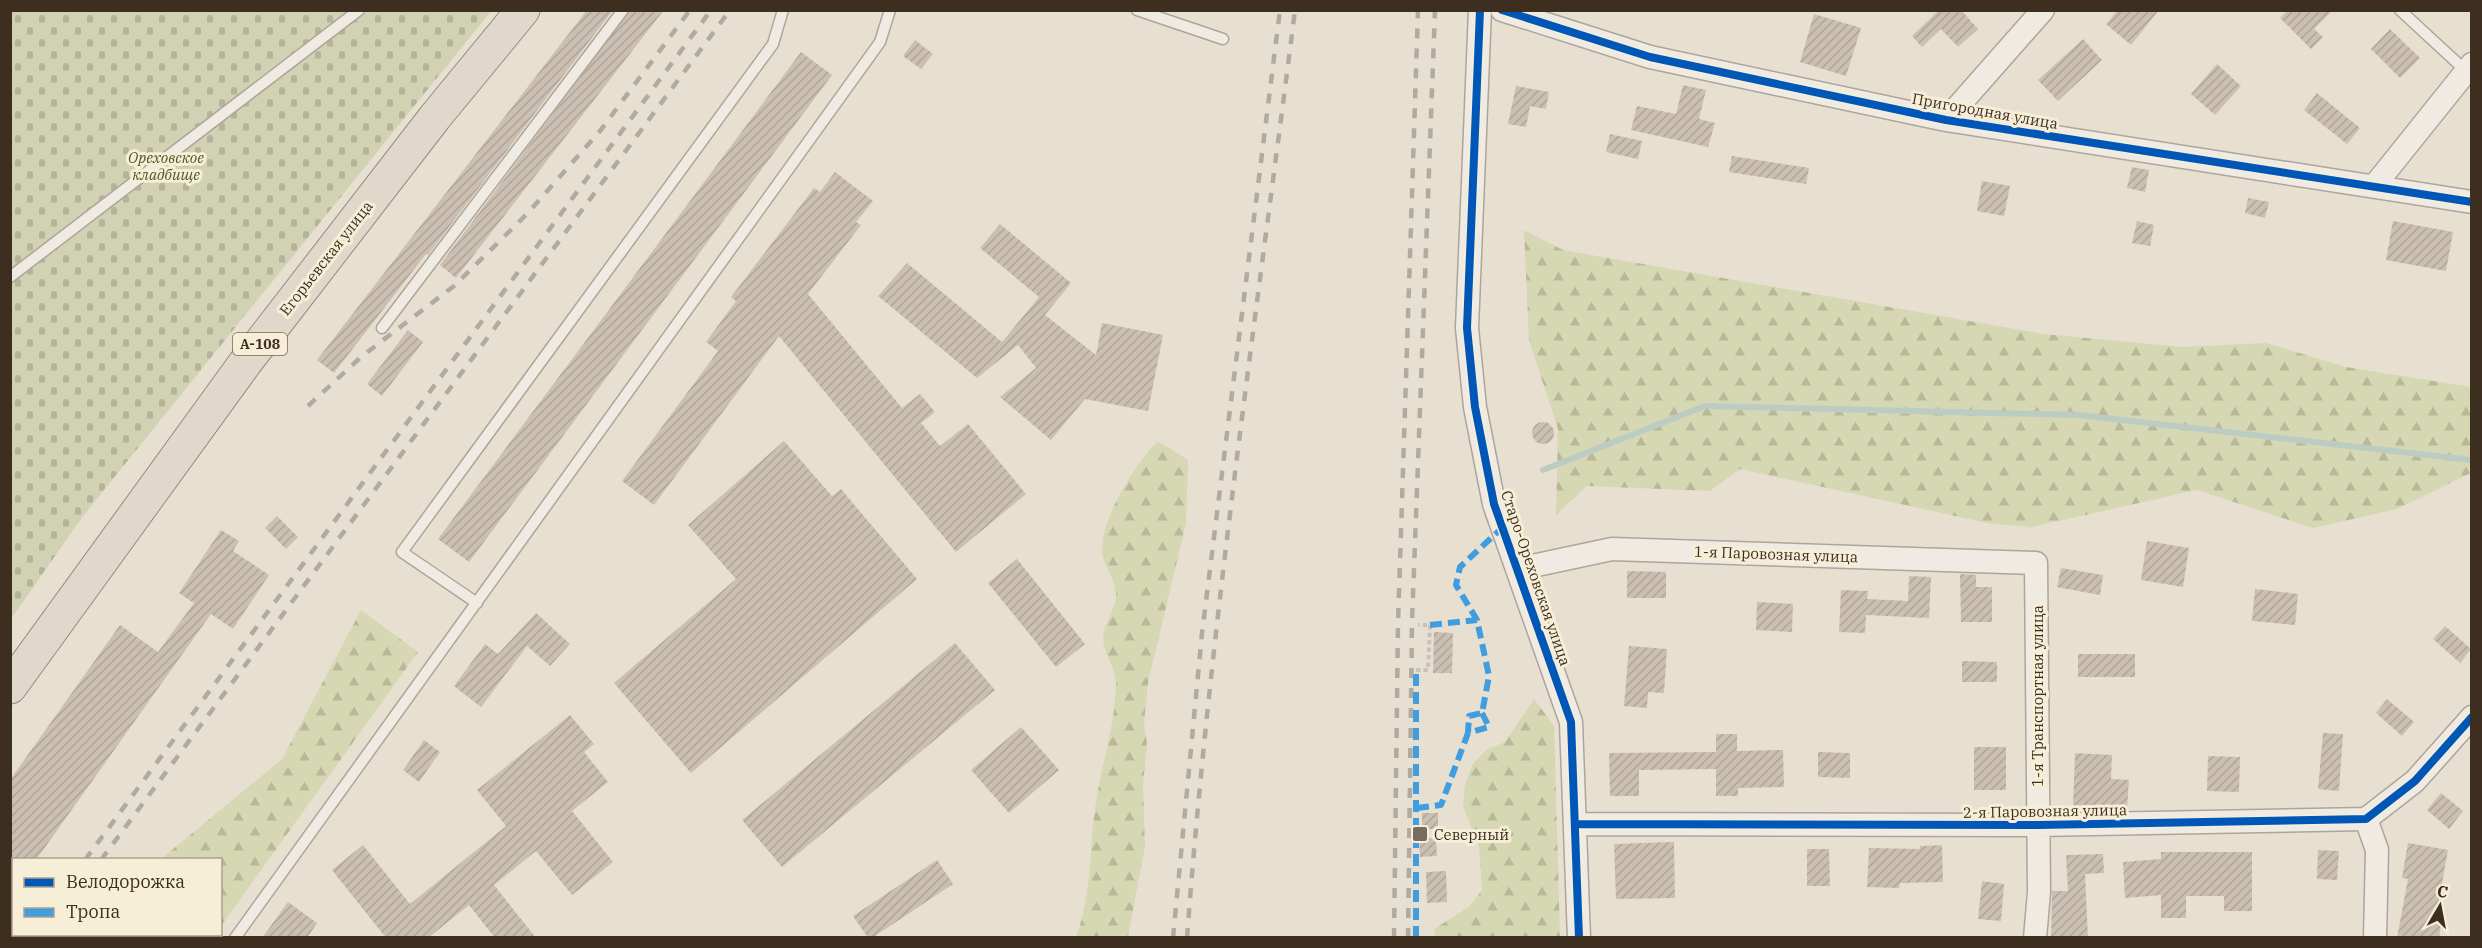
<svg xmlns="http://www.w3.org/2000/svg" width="2482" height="948" font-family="'IBM Plex Serif',serif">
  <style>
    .forest { fill: url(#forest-firs) }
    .cemetery { fill: url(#cemetery-stones) }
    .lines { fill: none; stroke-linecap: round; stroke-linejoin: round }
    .stream { stroke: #bcccc2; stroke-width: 6 }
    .building { fill: url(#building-hatch) }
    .service-casing { stroke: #ada599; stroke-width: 13 }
    .minor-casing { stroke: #ada599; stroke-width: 25 }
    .trunk-casing { stroke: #928b80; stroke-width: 35 }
    .path { stroke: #c8c2b9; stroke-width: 4; stroke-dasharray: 4.5 3; stroke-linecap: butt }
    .service { stroke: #efebe3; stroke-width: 10 }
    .minor { stroke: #efebe3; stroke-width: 22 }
    .trunk { stroke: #e0d9cb; stroke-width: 33 }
    .rail { stroke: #afaaa2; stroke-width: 4.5; stroke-dasharray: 10 10; stroke-linecap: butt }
    .quiet { stroke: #3f9de0; stroke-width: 6; stroke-dasharray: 12 6; stroke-linecap: butt }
    .cycleway-casing { stroke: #f7eed8; stroke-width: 11 }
    .cycleway { stroke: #0057b8; stroke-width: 8 }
    .poi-dot { fill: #786c5e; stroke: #f7eed8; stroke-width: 2 }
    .labels { text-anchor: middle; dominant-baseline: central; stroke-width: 6; stroke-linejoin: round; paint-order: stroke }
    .shield { fill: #f7eed8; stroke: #756857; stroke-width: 1.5 }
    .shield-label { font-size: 14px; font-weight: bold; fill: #3d2e20 }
    .street-label { font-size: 15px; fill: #3d2e20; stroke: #f7eed8 }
    .park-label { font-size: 15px; font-style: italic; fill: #4d5a26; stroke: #f7eed8 }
    .poi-label { font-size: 15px; fill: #3d2e20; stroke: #f7eed8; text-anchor: start }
  </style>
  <defs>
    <pattern id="forest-firs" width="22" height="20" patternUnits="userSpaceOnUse" patternTransform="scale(1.5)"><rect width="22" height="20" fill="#d6d7b3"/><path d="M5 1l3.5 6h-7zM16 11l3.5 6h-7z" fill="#b9b99a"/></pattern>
    <pattern id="cemetery-stones" width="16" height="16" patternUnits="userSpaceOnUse" patternTransform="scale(1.5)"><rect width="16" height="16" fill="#d1d1b3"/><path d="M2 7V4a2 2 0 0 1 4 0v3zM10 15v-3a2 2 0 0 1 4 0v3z" fill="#b4b49a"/></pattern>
    <pattern id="building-hatch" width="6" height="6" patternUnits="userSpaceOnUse" patternTransform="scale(1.5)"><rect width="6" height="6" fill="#cbbfb2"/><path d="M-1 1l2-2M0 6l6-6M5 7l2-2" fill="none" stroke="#afa499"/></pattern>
  </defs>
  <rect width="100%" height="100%" fill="#e7e0d1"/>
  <path class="forest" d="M1524,230L1563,250L2044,334L2183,347L2266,343L2346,367L2471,387V473L2397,509L2313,528L2197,490L2032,527L1992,524L1740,469L1710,491L1587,486L1556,515L1558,429L1529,340Z
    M1158,441L1188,460L1186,523L1148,683L1144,723L1147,743L1143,785L1145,846L1128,937H1076C1092,895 1089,852 1095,808C1101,766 1116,724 1116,682C1115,667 1104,653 1103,639C1103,624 1116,610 1116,595C1116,580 1106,570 1103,557C1096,525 1136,462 1158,441Z
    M361,610L418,652L221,926L220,860L161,859L282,759Z
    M1534,699L1554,726L1560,937H1435L1434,929L1469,907L1482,890L1479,846L1463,806L1465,785L1472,765L1486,750L1505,742Z
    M87,934H214V935L212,938L84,937Z"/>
  <path class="cemetery" d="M11,11H491L83,516L11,619Z"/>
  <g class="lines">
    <path class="stream" d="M1543,470L1705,406L2079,415L2472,460"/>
  </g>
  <path class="building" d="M587,10H613L428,255L426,254L334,373L317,360Z
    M630,10H664L456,278L440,265Z
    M1939,10H1961L1978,29L1958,47L1941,29L1922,47L1912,36Z
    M2118,10H2159L2131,45L2106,24Z
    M2288,10H2333L2314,29L2323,37L2311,49L2280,18Z
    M1814,14L1861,28L1846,76L1800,62Z
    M2390,29L2420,58L2400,78L2371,49Z
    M2083,39L2102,60L2058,101L2038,80Z
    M915,40L933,54L921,69L903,56Z
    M801,52L832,75L469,562L438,539Z
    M2217,64L2241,86L2215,115L2191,94Z
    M1683,85L1706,90L1699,119L1715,123L1708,147L1631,130L1637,106L1676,114Z
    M1516,86L1549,92L1546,109L1530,106L1526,127L1508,124Z
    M2317,93L2360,128L2347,144L2304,110Z
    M1610,134L1642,141L1638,159L1606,152Z
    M1732,156L1809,168L1806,184L1729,172Z
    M2132,167L2149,170L2145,192L2127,188Z
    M835,172L873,201L856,222L861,225L808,294L902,408L920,394L935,412L921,423L940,446L968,424L1026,494L956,552L779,336L654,505L622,481L718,351L706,342L736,301L731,297L814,188L820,192Z
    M1982,181L2010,186L2004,216L1977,211Z
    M2248,198L2269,202L2265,218L2245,213Z
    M2137,221L2154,225L2150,246L2132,243Z
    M2393,221L2453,232L2446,271L2386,260Z
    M1000,224L1071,283L1045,315L1096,355L1102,323L1163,335L1148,411L1085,399L1051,440L1000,397L1036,368L1018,345L977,378L878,296L907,263L1002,342L1039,297L980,248Z
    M408,330L423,342L382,396L367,384Z
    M1532 433a11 11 0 1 1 22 0a11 11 0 1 1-22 0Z
    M784,441L832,496L841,489L917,579L691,773L614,683L736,579L688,525Z
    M277,516L298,537L286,549L265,528Z
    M221,530L239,541L233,551L269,575L233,629L211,614L36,860H10V780L120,625L158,652L194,603L179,593Z
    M2147,541L2189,548L2183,587L2141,580Z
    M1017,559L1085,644L1056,667L988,583Z
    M2061,568L2103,575L2100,595L2057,587Z
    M1627,571L1666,572V598H1627Z
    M1960,574L1976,575V587H1992V622H1961Z
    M1909,576L1931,577L1929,618L1866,615L1865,633L1839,632L1841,590L1868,591L1867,599L1908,601Z
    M2255,589L2298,594L2295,625L2252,621Z
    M1757,602L1793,604L1792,632L1756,630Z
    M536,613L570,644L550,666L527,646L481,707L454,686L485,644L498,654Z
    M2445,626L2471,649L2460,663L2433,639Z
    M1434,632L1453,633L1452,673H1433Z
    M955,643L995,690L782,867L742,820Z
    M1629,646L1667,649L1664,693L1648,692L1647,708L1624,706Z
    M2078,654H2135V677H2078Z
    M1962,661L1997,662V682H1962Z
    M2387,699L2414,722L2402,736L2376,713Z
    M570,715L594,744L584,752L608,782L572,811L613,862L572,895L536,851L494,885L536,938H495L469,905L428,938H386L332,870L363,845L410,904L506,826L477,790Z
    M1021,727L1059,770L1009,813L971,770Z
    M2323,733L2343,734L2339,791L2318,789Z
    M1716,734H1737V751L1783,750L1784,787L1738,788V796H1716V769L1639,770V796H1610L1609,753L1716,752Z
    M424,740L440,752L419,782L403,770Z
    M1974,747H2006V790H1974Z
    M1818,752L1850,753V778L1818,777Z
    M2075,753L2112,755L2111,779L2129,780L2127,809L2073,807Z
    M2208,756L2240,757L2239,792L2207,791Z
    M2441,793L2463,811L2449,829L2427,810Z
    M1422,813H1438V829H1422Z
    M1436,838L1437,856L1420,857L1419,839Z
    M1674,842L1675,898L1616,899L1614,844Z
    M2408,843L2448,850L2437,911L2443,912L2439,938H2397L2408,879L2402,878Z
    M1942,845L1943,882L1900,883L1899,888L1867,887L1869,848L1920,849V846Z
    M1807,849H1829L1830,886H1807Z
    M2318,850L2339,851L2337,880L2317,879Z
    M2161,852H2252V911H2224V896H2186V918H2161V895L2125,898L2123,862L2161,859Z
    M2103,854L2104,873L2085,874L2088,938H2051L2052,891H2068L2066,855Z
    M937,860L953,884L872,938H868L853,916Z
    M1446,871L1447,902L1427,903L1426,872Z
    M1982,881L2004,884L2001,921L1978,919Z
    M288,902L317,923L307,938H262Z"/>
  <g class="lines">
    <g class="service-casing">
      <path id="service" d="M1137,10L1223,39
        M2400,10L2466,71
        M10,277L359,10
        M382,328L623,10
        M477,603L402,552L773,44L783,10
        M235,938L880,42L890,10"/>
    </g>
    <g class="minor-casing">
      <path id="minor" d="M1480,10L1467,328L1475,407L1494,504L1571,722L1579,938
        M1502,10L1650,57L1946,120L2472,202
        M1946,120L2043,10
        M2375,185L2472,64
        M1518,569L1612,549L2036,563L2039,892L2035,938
        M2366,819L2377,850L2375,938
        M1576,824L2038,825L2366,819L2415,781L2472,717"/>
    </g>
    <g class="trunk-casing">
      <path id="trunk" d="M10,687L245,363L435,117L523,10"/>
    </g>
    <path class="path" d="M1416,670H1428L1430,625H1418"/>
    <use href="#service" class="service"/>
    <use href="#minor" class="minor"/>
    <use href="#trunk" class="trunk"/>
    <path class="rail" d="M308,406L361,357L454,286L527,214L600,131L690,10
      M85,860L711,10
      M101,860L730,10
      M27,938L30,934
      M44,938L46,934
      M1173,938L1202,633L1280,10
      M1187,938C1210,627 1256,319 1295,10
      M1394,938L1398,623L1418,10
      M1408,938L1412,622L1435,10"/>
    <path class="quiet" d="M1430,625L1477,620
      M1482,713L1489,727L1468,733L1469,716L1482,713L1489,676L1477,620L1456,585L1460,567L1503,527
      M1417,808L1441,805L1468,733
      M1416,938V670"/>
    <g class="cycleway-casing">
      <path id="cycleway" d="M1480,10L1467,328L1475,407L1494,504L1571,722L1579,938
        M1502,10L1650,57L1946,120L2472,202
        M1576,824L2038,825L2366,819L2415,781L2472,717"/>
    </g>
    <use href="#cycleway" class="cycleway"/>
  </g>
  <rect class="poi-dot" x="1412" y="826" width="16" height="16" rx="3"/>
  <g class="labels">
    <rect class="shield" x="233" y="333" width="54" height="22" rx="4.5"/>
    <g class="shield-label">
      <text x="260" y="344">А-108</text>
    </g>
    <g class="street-label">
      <text transform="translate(1985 111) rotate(10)">Пригородная улица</text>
      <text transform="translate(326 258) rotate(-52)">Егорьевская улица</text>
      <text transform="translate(1776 554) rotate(2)">1-я Паровозная улица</text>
      <text transform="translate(1536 578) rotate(71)">Старо-Ореховская улица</text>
      <text transform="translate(2037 696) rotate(-90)">1-я Транспортная улица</text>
      <text transform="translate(2045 811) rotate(-1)">2-я Паровозная улица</text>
    </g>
    <g class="park-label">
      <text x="166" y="157">Ореховское<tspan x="166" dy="17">кладбище</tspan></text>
    </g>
    <g class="poi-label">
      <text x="1434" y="834">Северный</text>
    </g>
  </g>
  <rect width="2482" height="948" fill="none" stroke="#3d2e20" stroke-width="24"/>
  <rect x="12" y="858" width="210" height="78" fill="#f7eed8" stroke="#ada18e" stroke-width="1.5"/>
  <rect x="24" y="878" width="30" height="9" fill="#0057b8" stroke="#ada18e" stroke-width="1.5"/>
  <text x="66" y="888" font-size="18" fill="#3d2e20">Велодорожка</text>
  <rect x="24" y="908" width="30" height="9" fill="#3f9de0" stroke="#ada18e" stroke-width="1.5"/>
  <text x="66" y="918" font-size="18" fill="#3d2e20">Тропа</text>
  <g transform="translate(2440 906) rotate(10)" stroke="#f7eed8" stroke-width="4.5" paint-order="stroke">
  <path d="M0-4.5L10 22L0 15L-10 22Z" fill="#3d2e20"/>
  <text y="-9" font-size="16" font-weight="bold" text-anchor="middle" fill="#3d2e20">С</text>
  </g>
</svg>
